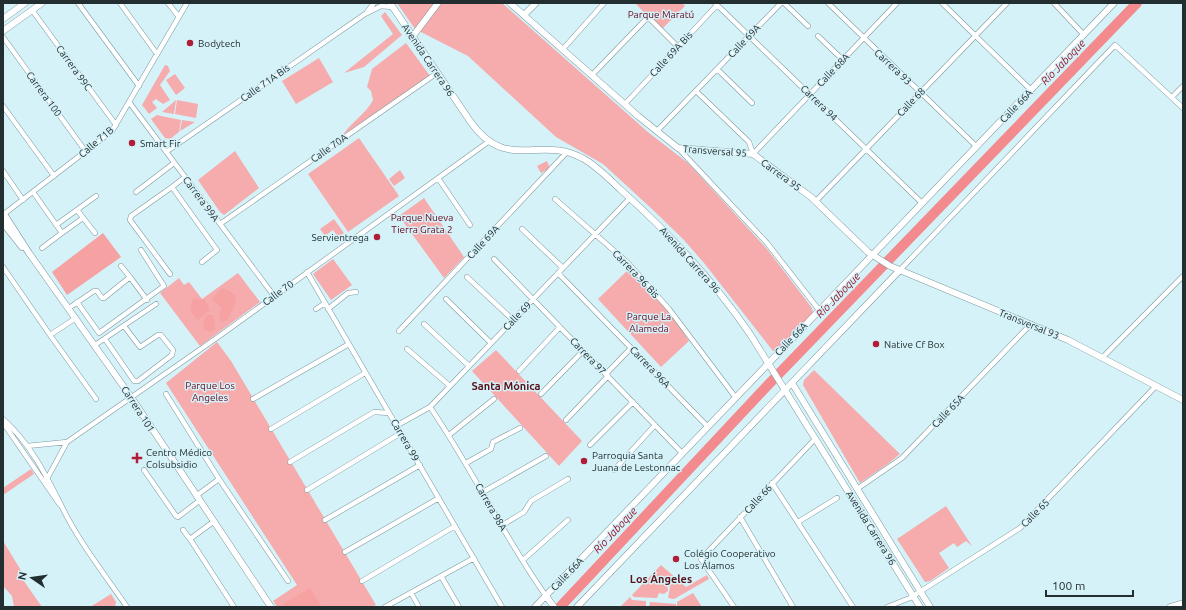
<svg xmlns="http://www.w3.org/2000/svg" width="1186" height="610" font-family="Ubuntu,sans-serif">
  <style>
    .green { fill: #f6abac }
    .forest { fill: #f6a1a2 }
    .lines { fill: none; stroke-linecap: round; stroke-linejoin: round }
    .river { stroke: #f38a8e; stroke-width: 10 }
    .street-casing { stroke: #7c979d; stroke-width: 5.5 }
    .secondary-casing { stroke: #7c979d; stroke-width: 7 }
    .street { stroke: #fff; stroke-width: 4.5 }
    .secondary { stroke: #fff; stroke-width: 6 }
    .poi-dot { fill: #b01d37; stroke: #d5f2f9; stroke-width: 1.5 }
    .labels { text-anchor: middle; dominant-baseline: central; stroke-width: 3; stroke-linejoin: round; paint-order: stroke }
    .park-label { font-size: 10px; fill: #650519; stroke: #d5f2f9 }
    .street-label { font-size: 10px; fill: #232e30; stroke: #d5f2f9 }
    .poi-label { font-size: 10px; fill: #232e30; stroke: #d5f2f9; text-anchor: start }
    .water-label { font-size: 11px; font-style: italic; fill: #94182d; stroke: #d5f2f9 }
    .neighbourhood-label { font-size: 11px; font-weight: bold; fill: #5a141d; stroke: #d5f2f9 }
  </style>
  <rect width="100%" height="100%" fill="#d5f2f9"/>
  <path class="green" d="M397,3H502L649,133L688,163L767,249L812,308L813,313L777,351H773L704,263L684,240L652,209L603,164L556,137L468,56L415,29Z
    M635,3H682L685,6L661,30Z
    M385,12L402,35L364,67L344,73L393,34L381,16Z
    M406,43L430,76L343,135C351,122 366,114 373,100L371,91L367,87L372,69Z
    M319,58L333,82L296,104L282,81Z
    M165,65L168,66L170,71L160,85L170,100L163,104L156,99L152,102L157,108L149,114L142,105Z
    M175,74L185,88L176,95L166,80Z
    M176,100L174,114L162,112Z
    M177,100L198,104L196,118L175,114Z
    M157,115L161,116L159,126L161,116L181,120L179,132L170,139L165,138L151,119Z
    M182,120L195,122L180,131Z
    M359,138L399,196L348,232L308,174Z
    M235,151L259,188L224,215L220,212L198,180Z
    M547,161L550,168L541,173L537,166Z
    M400,170L405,178L394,186L389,179Z
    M424,198L464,257L444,278L399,216Z
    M334,219L344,233L338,237L333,230L325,236L320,229Z
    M333,259L352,285L331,300L313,274Z
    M629,269L668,310L689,341L661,367L598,299Z
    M238,273L260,302L200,346L160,293L179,278L184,285L189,282L202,299Z
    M217,342L231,361L376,605L371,607H277L273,601L297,585L166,383Z
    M496,350L582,441L559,466L472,371Z
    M814,370L900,454L889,463L860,483L803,385L804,380Z
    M31,469L34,474L3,495V488Z
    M946,506L972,546L966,541L957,547L954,543L939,553L949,568L930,581L925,582L897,539Z
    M3,541L22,572L19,574L42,607H14L12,596L3,586Z
    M661,565L686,587L707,575L709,579L674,599L668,598L670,587L667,584L668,591L664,594L659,593L657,598L634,597L632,595Z
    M693,593L702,607L677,606V602Z
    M111,594L116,602L115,607H90Z
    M630,597L632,600L646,601V607H620Z
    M650,602L676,604V607H649Z"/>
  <path class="forest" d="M103,233L121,257L67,295L52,272Z
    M222,288L228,290L236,296L235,305L227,320L221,322L219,317L221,308L212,299Z
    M194,298L205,300L210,310L198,320L190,311L191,304Z
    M207,315H213L215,329L210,332L203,329L204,319Z
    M310,588L322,607H285L283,604Z"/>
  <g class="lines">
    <path class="river" d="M560,607L767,386L1137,3"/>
    <g class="street-casing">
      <path id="street" d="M78,3L139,86
        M120,3L157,54
        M168,3L179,17
        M715,3L922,203
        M784,3L808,26
        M828,3L976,146
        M942,3L1031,90
        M1054,3L1084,35
        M32,10L116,125
        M367,12L374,3
        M818,36L843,60
        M3,37L86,152
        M563,49L604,3
        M717,69L752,103
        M592,75L648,17L678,47
        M696,91L749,142L753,154L897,3
        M1172,97L1183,86
        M129,102L274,296
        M625,104L717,5
        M3,106L54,176
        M657,131L781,3
        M678,148L767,243L819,310
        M166,152L365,14L381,6L392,7
        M3,171L23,200
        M185,177L172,187L217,250L202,262
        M438,178L470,225
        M33,192L62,233L42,248
        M136,192L174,163
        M555,199L628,263L669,309L736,398
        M816,201L1007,3
        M77,210L95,233
        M4,214L112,131L187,3
        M220,224L437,73
        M56,225L96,196
        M522,229L563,268
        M62,233L83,218
        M494,259L682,453
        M3,267L50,335L76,318
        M899,271L1115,45L1183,108
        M307,272L502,607
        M558,273L708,427
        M170,274L130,220L131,216L172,187
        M130,277L147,300
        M467,277L513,320
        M446,299L491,343
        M77,302L99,333L164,286L141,250
        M69,308L94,291H97L102,298H104L130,277L121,266
        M316,309L325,303
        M328,309L348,293L356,292
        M424,324L469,366
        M399,331L567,152
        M50,335L96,399
        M105,339L134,381H138L172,355L173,350L161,335H158L140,347L124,326
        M95,345L156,304
        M407,349L450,386
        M1103,357L1183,276
        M519,371L560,327
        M606,374L631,348
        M166,394L219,479L196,496
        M541,394L583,351
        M253,399L349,344
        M430,407C472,468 503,536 546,596
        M3,419C30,443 46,475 62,507C79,542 105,575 127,607
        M4,420L6,427L60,505
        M566,420L608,376
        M396,426L430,407L630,198
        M271,429L365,373
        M449,435L494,399
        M590,445L633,402
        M27,446L67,442
        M290,462L374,412L389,413
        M466,463L491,449L493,442L495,441L520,428
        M144,470L176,516L178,517L199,501
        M614,470L655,425
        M219,479L288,581
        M44,481L48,477L67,442L218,337L488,142
        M772,483L853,607
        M857,489L902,458L1031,324
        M307,490L401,433
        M483,492L546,456
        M740,517L793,607
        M325,520L420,465
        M213,522L190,539L234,607
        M798,522L837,498
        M501,526L524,512L531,501L568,479
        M183,530L190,539
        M345,552L439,498
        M523,560L568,520
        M441,576L459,607
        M362,581L455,526
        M411,593L419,607
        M385,607L474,558
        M734,607L701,559L815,439
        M887,607L910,598L1020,528L1156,386"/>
    </g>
    <g class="secondary-casing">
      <path id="secondary" d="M390,3L470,121C506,173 539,135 582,158C596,165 609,179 621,190C670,234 713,280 750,334L920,607
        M510,3L638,116L678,148L753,154L811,197L868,252L890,266L1068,340L1183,400
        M524,15L536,3
        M3,19L25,3
        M3,31L42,3
        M413,36L438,3
        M3,215L4,214L29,253L131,397L271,607
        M3,223L22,247
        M792,383L930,607
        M546,596L554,607
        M535,607L1114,3
        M577,607L899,271
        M1170,607L1183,603"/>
    </g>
    <use href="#street" class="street"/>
    <use href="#secondary" class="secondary"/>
  </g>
  <g class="poi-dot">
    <circle cx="190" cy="43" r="4"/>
    <circle cx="132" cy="143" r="4"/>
    <circle cx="377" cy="237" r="4"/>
    <circle cx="876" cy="344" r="4"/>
    <path d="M135 452h4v4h4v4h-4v4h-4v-4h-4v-4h4z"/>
    <circle cx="584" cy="461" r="4"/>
    <circle cx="676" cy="559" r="4"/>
  </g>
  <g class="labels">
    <g class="park-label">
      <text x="661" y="14">Parque Maratú</text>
      <text x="422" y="217">Parque Nueva<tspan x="422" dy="12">Tierra Grata 2</tspan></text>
      <text x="649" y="316">Parque La<tspan x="649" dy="12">Alameda</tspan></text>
      <text x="210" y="385">Parque Los<tspan x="210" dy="12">Angeles</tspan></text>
    </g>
    <g class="street-label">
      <text transform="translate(744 41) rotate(-46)">Calle 69A</text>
      <text transform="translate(671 54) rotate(-47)">Calle 69A Bis</text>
      <text transform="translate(428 60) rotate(56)">Avenida Carrera 96</text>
      <text transform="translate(893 67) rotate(43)">Carrera 93</text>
      <text transform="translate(74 68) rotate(54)">Carrera 99C</text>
      <text transform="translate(833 70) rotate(-46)">Calle 68A</text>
      <text transform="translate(265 83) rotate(-35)">Calle 71A Bis</text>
      <text transform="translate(44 94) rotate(54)">Carrera 100</text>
      <text transform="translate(911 102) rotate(-46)">Calle 68</text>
      <text transform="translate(819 103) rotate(44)">Carrera 94</text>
      <text transform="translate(1016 106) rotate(-46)">Calle 66A</text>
      <text transform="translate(96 142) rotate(-40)">Calle 71B</text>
      <text transform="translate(329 148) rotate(-35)">Calle 70A</text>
      <text transform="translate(715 151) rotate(4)">Transversal 95</text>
      <text transform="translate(781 175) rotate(36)">Carrera 95</text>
      <text transform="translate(201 199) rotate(53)">Carrera 99A</text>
      <text transform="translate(483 242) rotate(-47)">Calle 69A</text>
      <text transform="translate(690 260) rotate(48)">Avenida Carrera 96</text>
      <text transform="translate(636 274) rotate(46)">Carrera 96 Bis</text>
      <text transform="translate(278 293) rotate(-36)">Calle 70</text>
      <text transform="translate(517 316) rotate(-46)">Calle 69</text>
      <text transform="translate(1029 324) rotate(22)">Transversal 93</text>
      <text transform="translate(791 339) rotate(-46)">Calle 66A</text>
      <text transform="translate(588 356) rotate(46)">Carrera 97</text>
      <text transform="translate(650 367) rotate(46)">Carrera 96A</text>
      <text transform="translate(138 409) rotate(57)">Carrera 101</text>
      <text transform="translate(948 411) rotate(-46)">Calle 65A</text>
      <text transform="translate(405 440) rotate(60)">Carrera 99</text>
      <text transform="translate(758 499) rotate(-47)">Calle 66</text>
      <text transform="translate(491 507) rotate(60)">Carrera 98A</text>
      <text transform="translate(1035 513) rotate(-45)">Calle 65</text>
      <text transform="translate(871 528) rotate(58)">Avenida Carrera 96</text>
      <text transform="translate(567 574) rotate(-46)">Calle 66A</text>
    </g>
    <g class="poi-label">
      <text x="198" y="43">Bodytech</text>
      <text x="140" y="143">Smart Fir</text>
      <text x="369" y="237" text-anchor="end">Servientrega</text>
      <text x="884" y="344">Native Cf Box</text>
      <text x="146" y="452">Centro Médico<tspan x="146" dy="12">Colsubsidio</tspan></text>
      <text x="592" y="455">Parroquia Santa<tspan x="592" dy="12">Juana de Lestonnac</tspan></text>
      <text x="684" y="553">Colégio Cooperativo<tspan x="684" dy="12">Los Álamos</tspan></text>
    </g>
    <g class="water-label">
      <text transform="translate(1063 62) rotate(-46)">Río Jaboque</text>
      <text transform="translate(838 295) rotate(-46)">Río Jaboque</text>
      <text transform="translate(615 530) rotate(-47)">Río Jaboque</text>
    </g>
    <g class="neighbourhood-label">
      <text x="506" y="386">Santa Mónica</text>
      <text x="661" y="579">Los Ángeles</text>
    </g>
  </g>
  <rect width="1186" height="610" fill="none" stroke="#232e30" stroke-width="8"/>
  <g transform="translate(32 578) rotate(283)" stroke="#d5f2f9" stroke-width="3" paint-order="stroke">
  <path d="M0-3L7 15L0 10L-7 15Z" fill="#232e30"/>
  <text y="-6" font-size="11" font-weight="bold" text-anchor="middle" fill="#232e30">N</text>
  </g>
  <path d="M1046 590v6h87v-6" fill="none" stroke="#232e30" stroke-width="2"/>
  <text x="1052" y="590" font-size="12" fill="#232e30" stroke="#d5f2f9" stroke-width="3" paint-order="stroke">100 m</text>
</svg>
